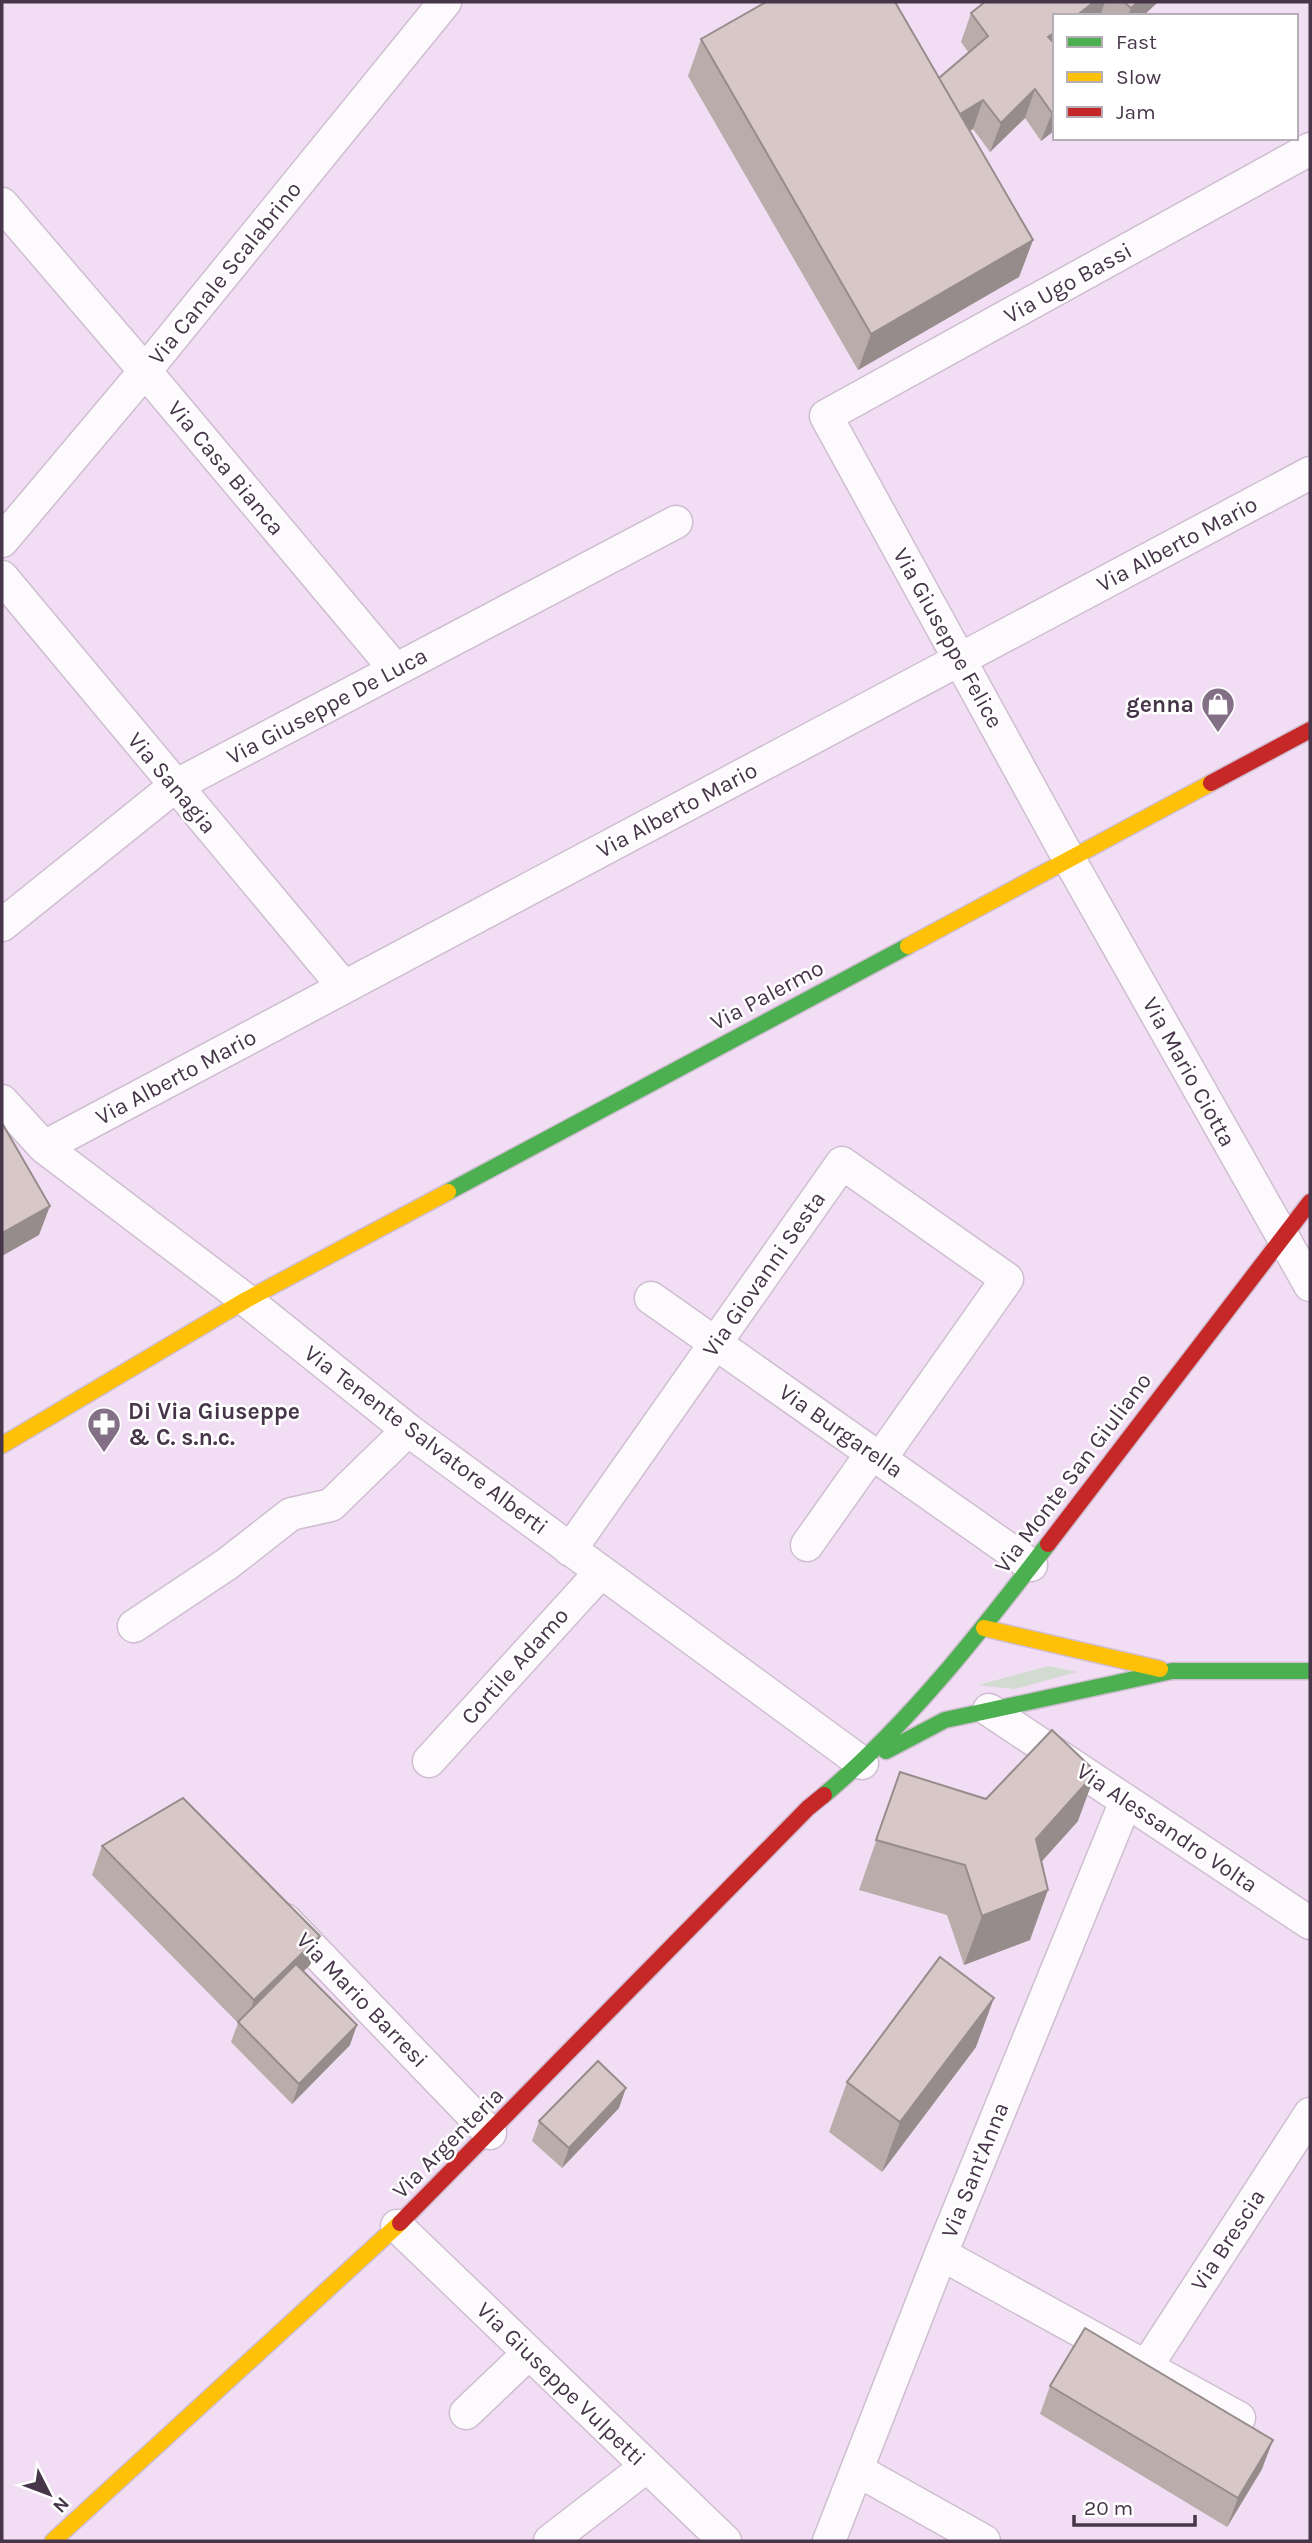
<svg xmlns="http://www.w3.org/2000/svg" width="1312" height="2543" font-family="Karla,sans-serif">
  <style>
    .green { fill: #d1dbd0 }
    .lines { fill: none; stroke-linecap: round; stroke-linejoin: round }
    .street-casing { stroke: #cfbdd1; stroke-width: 35 }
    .fast-casing { stroke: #cfbdd1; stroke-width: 19 }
    .slow-casing { stroke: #cfbdd1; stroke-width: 19 }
    .jam-casing { stroke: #cfbdd1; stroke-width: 19 }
    .street { stroke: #fdfafd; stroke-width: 32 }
    .fast { stroke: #4caf50; stroke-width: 16 }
    .slow { stroke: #ffc107; stroke-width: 16 }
    .jam { stroke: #c62828; stroke-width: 16 }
    .wall { fill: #b9acab }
    .shaded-wall { fill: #968c8b }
    .building { fill: #d7c8c7; stroke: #968c8b; stroke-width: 2 }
    .labels { text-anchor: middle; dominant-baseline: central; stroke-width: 5; stroke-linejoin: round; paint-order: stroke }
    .street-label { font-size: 23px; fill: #47354a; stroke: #fff }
    .poi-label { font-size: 23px; font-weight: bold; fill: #47354a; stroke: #fff; text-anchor: end }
  </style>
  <rect width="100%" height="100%" fill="#f2def4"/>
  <path class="green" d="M1049,1666L1077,1672L1015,1689L978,1685Z"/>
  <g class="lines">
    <g class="street-casing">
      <path id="street" d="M1310,149L826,416L1069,859L1310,1285
        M2,204L145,371L395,669
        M2,541L145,371L445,2
        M2,577L344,987
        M2,925L175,786L676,522
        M2,1101L44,1147L246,1300L408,1430L862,1763
        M44,1147L1310,473
        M651,1298L1031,1565
        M807,1545L872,1453
        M570,1550L842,1163L1007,1279L880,1459
        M134,1626L227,1564L291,1514L331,1505L408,1430
        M989,1710L1310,1923
        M429,1761L601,1572
        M285,1920L490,2133
        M397,2226L725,2541
        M941,2254L1239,2418
        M1146,2367L1310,2114
        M466,2413L529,2353
        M857,2470L984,2541
        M550,2541L647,2466
        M829,2541L941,2254L1126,1801"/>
    </g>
    <g class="fast-casing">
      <path id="fast" d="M448,1192L908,946
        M886,1751L945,1720L1172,1671H1310
        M824,1795C909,1724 981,1631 1048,1544"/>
    </g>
    <g class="slow-casing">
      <path id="slow" d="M908,946L1211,783
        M2,1445L246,1300L448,1192
        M984,1628L1160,1669
        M53,2541L400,2223"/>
    </g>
    <g class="jam-casing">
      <path id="jam" d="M1211,783L1310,730
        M1048,1544L1310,1202
        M400,2223L808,1808L824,1795"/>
    </g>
    <use href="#street" class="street"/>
    <use href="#fast" class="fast"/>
    <use href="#slow" class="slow"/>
    <use href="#jam" class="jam"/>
  </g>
  <path class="wall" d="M985,2H1158L1143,16H1055V130L1041,141L1025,118L990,152L973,129L970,131L1033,240L1019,277L858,370L688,76L701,39L939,78L969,53L961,42L971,13Z
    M900,1772L986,1799L1078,1821L1041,1862L1030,1940L964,1965L947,1915L859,1890Z
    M102,1846L320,1936L310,1965L303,1971L350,2045L292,2104L231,2042L238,2023L92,1875Z
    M976,2047L882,2172L829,2132L847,2082Z
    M619,2108L562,2168L532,2141L539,2121Z
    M1050,2386L1262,2469L1227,2527L1040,2414Z"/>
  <path class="shaded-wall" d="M1094,2H1105L1100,16H1076Z
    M1138,2H1158L1143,16H1128L1131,8Z
    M1055,32V53L1048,37Z
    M1035,89L1025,118L990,152L1001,123Z
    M983,100L973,129L943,146L954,117Z
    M1055,110V130L1041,141L1052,113Z
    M1033,240L1019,277L858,370L871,334Z
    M50,1206L39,1235L2,1256V1233Z
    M1096,1772L1078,1821L1018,1888L1036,1839Z
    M1048,1890L1030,1940L964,1965L982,1916Z
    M320,1936L310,1965L244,2029L254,2000Z
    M994,1998L976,2047L882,2172L900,2122Z
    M357,2025L350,2045L292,2104L299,2084Z
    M626,2088L619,2108L562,2168L569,2148Z
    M1273,2440L1262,2469L1227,2527L1238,2498Z"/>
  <path class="building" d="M766,2H895L1033,240L871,334L701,39Z
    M985,2H1094L1076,16H1055V32L1048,37L1055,44V110L1052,113L1035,89L1001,123L983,100L960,114L939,78L988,36L971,13Z
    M1124,2H1138L1131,8Z
    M2,1123L50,1206L2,1233Z
    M1052,1730L1096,1772L1036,1839L1048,1890L982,1916L965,1865L876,1840L900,1772L986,1799Z
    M183,1798L320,1936L254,2000L102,1846Z
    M940,1957L994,1998L900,2122L847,2082Z
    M296,1964L357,2025L299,2084L238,2022Z
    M598,2061L626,2088L569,2148L539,2121Z
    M1085,2328L1273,2440L1238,2498L1050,2386Z"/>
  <defs>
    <g id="shop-pin" transform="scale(1.75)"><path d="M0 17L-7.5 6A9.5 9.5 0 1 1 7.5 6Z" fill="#837086" stroke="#fff"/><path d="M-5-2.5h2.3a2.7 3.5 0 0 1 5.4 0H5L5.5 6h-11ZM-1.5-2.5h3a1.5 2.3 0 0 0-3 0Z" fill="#fff"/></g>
    <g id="pharmacy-pin" transform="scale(1.75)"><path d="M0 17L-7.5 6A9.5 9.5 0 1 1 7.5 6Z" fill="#837086" stroke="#fff"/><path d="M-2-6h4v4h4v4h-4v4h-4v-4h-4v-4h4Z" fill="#fff"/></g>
  </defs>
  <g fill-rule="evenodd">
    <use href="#shop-pin" x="1218" y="704"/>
    <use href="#pharmacy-pin" x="104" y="1424"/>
  </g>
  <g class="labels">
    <g class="street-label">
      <text transform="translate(225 273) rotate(-51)">Via Canale Scalabrino</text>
      <text transform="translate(1068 283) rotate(-29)">Via Ugo Bassi</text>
      <text transform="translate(226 468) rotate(50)">Via Casa Bianca</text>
      <text transform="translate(1177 544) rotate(-28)">Via Alberto Mario</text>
      <text transform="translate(948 638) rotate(61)">Via Giuseppe Felice</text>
      <text transform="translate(327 706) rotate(-28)">Via Giuseppe De Luca</text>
      <text transform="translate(172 783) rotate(50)">Via Sanagia</text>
      <text transform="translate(677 810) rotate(-28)">Via Alberto Mario</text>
      <text transform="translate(767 995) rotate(-28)">Via Palermo</text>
      <text transform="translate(1189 1072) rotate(61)">Via Mario Ciotta</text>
      <text transform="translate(176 1077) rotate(-28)">Via Alberto Mario</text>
      <text transform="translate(764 1274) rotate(-55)">Via Giovanni Sesta</text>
      <text transform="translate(841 1431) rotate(35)">Via Burgarella</text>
      <text transform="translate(426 1440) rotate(37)">Via Tenente Salvatore Alberti</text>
      <text transform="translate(1073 1473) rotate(-53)">Via Monte San Giuliano</text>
      <text transform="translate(515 1666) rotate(-48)">Cortile Adamo</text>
      <text transform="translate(1167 1828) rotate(34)">Via Alessandro Volta</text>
      <text transform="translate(362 2000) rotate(46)">Via Mario Barresi</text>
      <text transform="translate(448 2143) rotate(-45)">Via Argenteria</text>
      <text transform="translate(975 2170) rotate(-68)">Via Sant'Anna</text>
      <text transform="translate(1228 2240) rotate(-57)">Via Brescia</text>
      <text transform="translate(561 2384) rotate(44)">Via Giuseppe Vulpetti</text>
    </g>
    <g class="poi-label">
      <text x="1194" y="704">genna</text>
      <text x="128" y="1411" text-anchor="start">Di Via Giuseppe<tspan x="128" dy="26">&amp; C. s.n.c.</tspan></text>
    </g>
  </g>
  <rect width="1312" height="2543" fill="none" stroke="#47354a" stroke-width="7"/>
  <rect x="1053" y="14" width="245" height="126" fill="#ffffff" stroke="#b5aeb7" stroke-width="2"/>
  <rect x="1067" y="37" width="35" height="10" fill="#4caf50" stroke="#b5aeb7" stroke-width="2"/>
  <text x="1116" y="49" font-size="21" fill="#47354a">Fast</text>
  <rect x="1067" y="72" width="35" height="10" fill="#ffc107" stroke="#b5aeb7" stroke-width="2"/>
  <text x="1116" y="84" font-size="21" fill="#47354a">Slow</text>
  <rect x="1067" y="107" width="35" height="10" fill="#c62828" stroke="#b5aeb7" stroke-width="2"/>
  <text x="1116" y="119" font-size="21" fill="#47354a">Jam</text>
  <g transform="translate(49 2494) rotate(132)" stroke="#ffffff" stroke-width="5" paint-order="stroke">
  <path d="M0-5L12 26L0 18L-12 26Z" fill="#47354a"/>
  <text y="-10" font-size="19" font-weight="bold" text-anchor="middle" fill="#47354a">N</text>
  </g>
  <path d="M1074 2515v10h121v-10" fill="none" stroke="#47354a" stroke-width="3.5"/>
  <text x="1084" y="2515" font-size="21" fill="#47354a" stroke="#ffffff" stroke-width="5" paint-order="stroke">20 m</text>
</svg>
